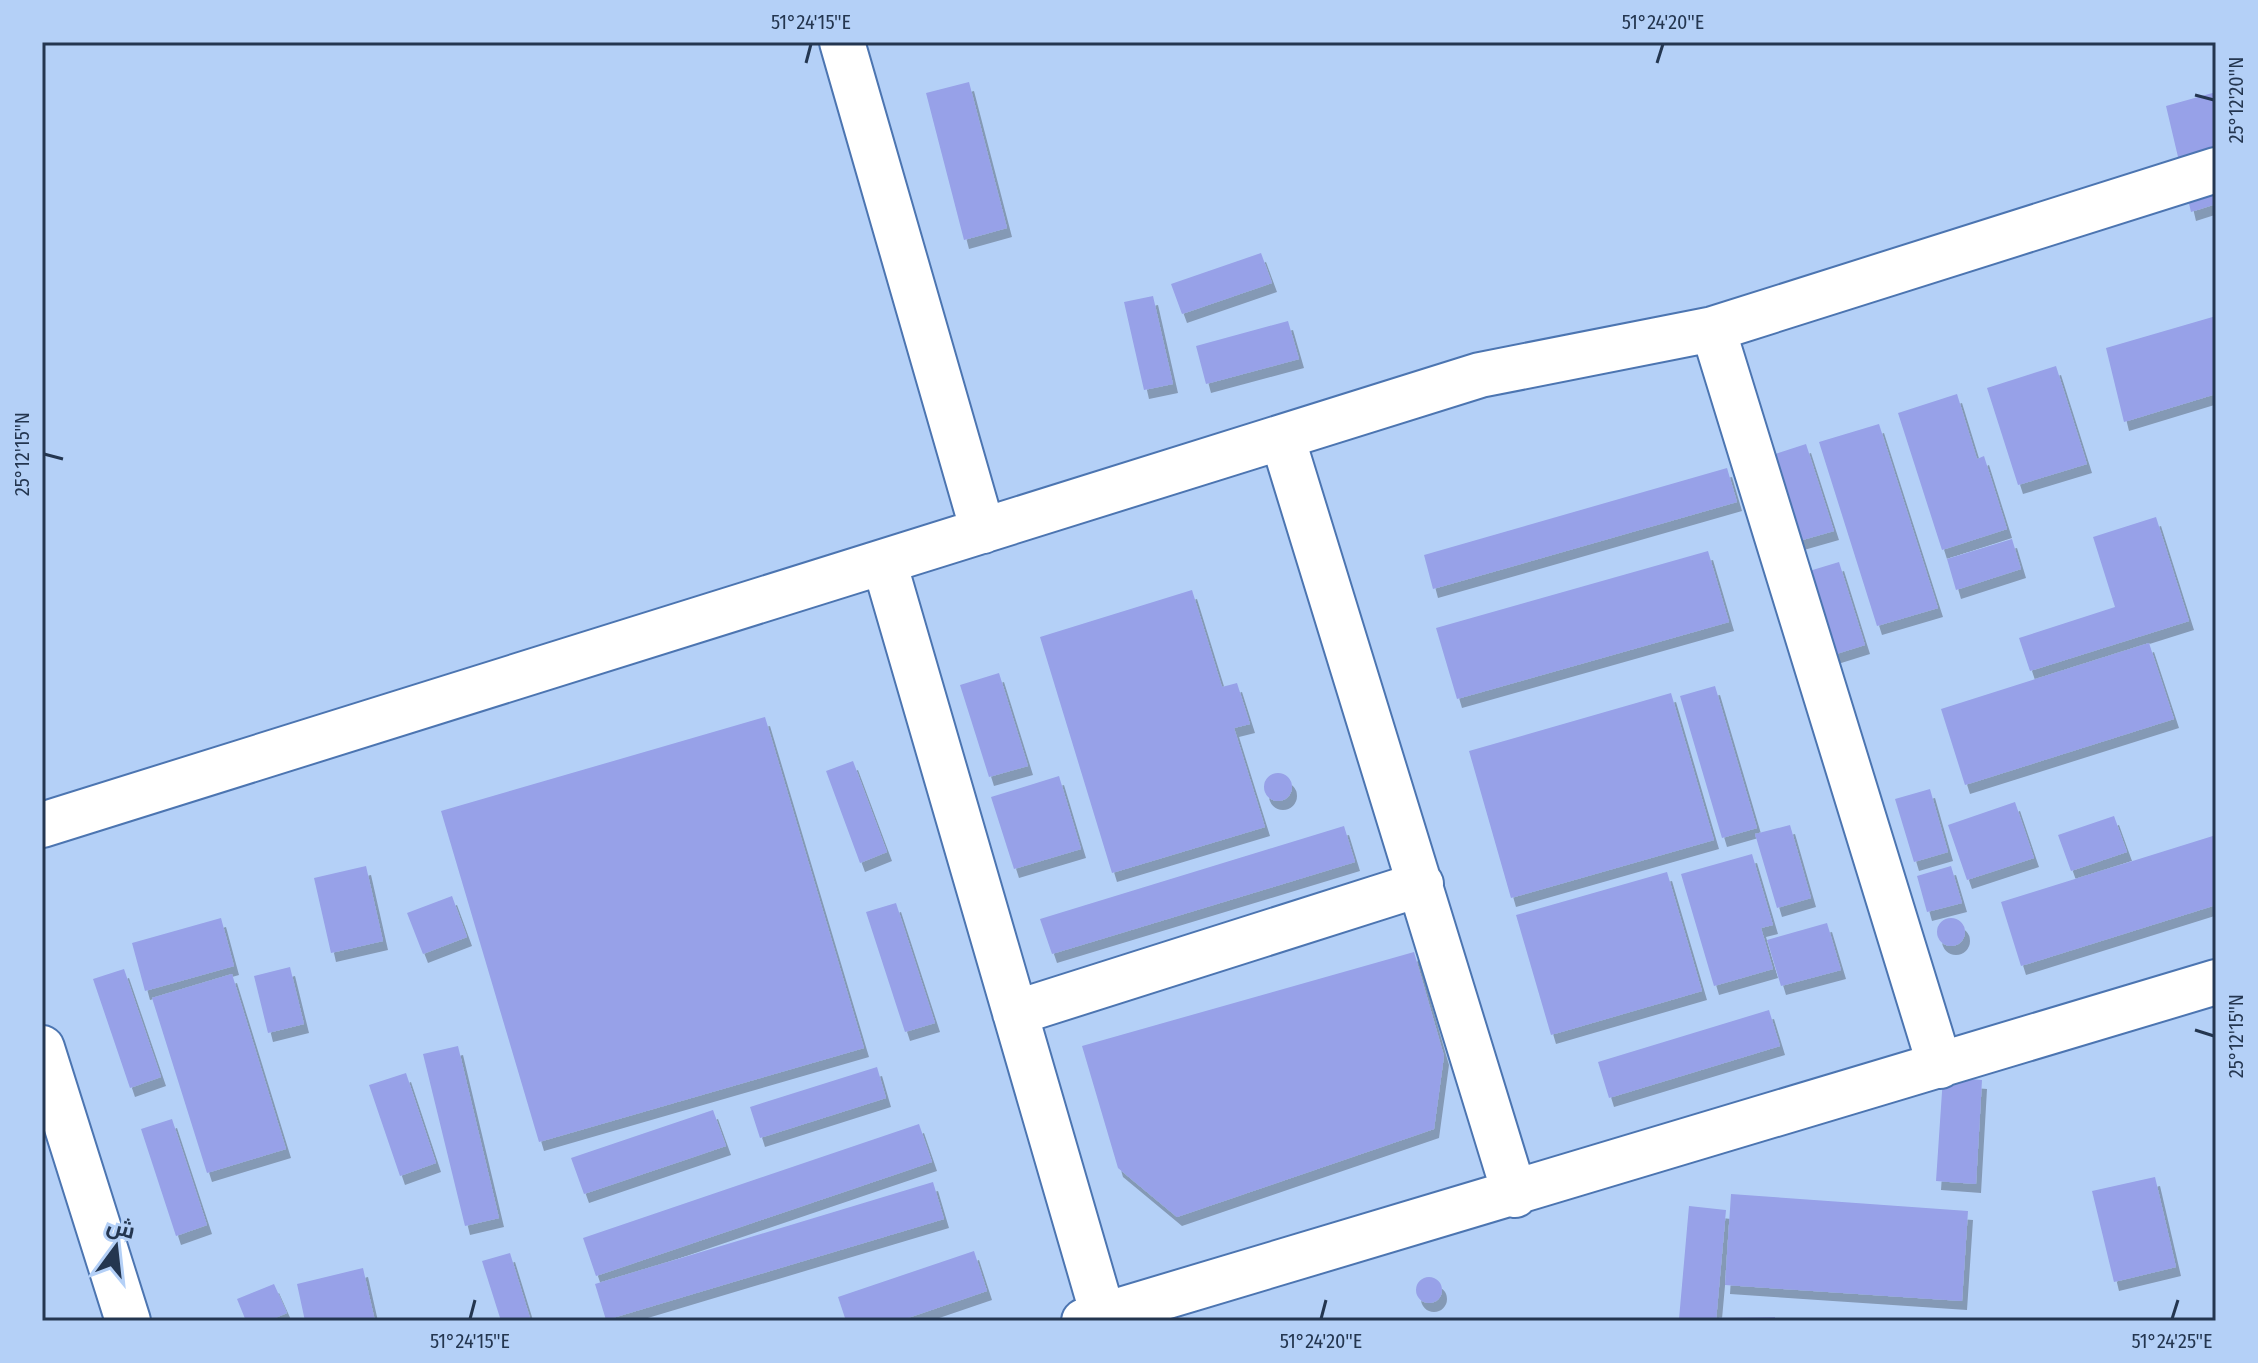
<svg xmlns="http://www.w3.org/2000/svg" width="2258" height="1363" font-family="'Fira Sans Condensed',Cairo,sans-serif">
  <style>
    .building { fill: #97a1e8; filter: url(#shadow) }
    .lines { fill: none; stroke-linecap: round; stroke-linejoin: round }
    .minor-casing { stroke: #4c75b1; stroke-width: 48 }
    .minor { stroke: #fff; stroke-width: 44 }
    .ticks { fill: none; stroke: #243650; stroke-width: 3 }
    .neatline { fill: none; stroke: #243650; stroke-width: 3 }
    .ticks-label { font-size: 20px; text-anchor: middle; fill: #243650 }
  </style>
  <defs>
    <filter id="shadow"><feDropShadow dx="5" dy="9" stdDeviation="0" flood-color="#0004"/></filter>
  </defs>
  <rect width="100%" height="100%" fill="#b4d0f7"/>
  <path class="building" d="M969,82L1007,228L964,240L926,93Z
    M2216,92V204L2191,212L2166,106Z
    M1261,253L1272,283L1182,314L1171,284Z
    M1153,296L1173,384L1144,390L1124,302Z
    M2216,316V394L2124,422L2106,348Z
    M1288,321L1299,359L1206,384L1196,346Z
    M2056,366L2087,464L2018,485L1987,388Z
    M1957,394L1977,459L1984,456L2007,529L1942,550L1898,413Z
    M1879,424L1938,608L1877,626L1819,442Z
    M1806,444L1834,531L1799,541L1772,455Z
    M1727,468L1737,502L1433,589L1424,555Z
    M2156,517L2189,621L2030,671L2019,638L2115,607L2093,537Z
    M2012,539L2021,569L1956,590L1947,559Z
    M1708,551L1729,622L1457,699L1436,628Z
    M1839,562L1865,645L1833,655L1806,572Z
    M1192,590L1222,687L1237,683L1250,724L1234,728L1265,827L1112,873L1040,637Z
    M2149,643L2174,719L1965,785L1941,709Z
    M999,673L1028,766L989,777L960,685Z
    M1715,686L1757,828L1722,838L1680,696Z
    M1671,693L1714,840L1511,898L1469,751Z
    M765,717L864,1048L539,1142L441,811Z
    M853,761L887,852L860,863L826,771Z
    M1264 787a14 14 0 1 1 28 0a14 14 0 1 1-28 0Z
    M1059,776L1081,849L1014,869L991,797Z
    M1930,789L1948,852L1914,862L1895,799Z
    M2015,802L2034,858L1967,880L1948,825Z
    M2114,816L2127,852L2071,871L2058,835Z
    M1790,825L1811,898L1777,908L1755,834Z
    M1344,826L1355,862L1052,954L1040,919Z
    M2216,835V905L2021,966L2001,902Z
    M1752,854L1773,925L1761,928L1773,969L1714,986L1681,874Z
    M366,866L383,941L331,953L314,878Z
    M1951,866L1962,903L1927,912L1917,876Z
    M1667,872L1702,991L1551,1035L1516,915Z
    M452,896L467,937L423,954L407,913Z
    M896,903L935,1023L905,1032L866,912Z
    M1937 932a14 14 0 1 1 28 0a14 14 0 1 1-28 0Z
    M221,918L234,966L145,991L132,943Z
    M1827,923L1841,970L1781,986L1767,940Z
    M1414,952L1444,1056L1434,1129L1177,1217L1118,1168L1082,1046Z
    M290,967L304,1024L268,1033L254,976Z
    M124,969L161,1077L130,1088L93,979Z
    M232,974L286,1149L207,1173L152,998Z
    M1769,1010L1780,1046L1609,1098L1598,1062Z
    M458,1046L499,1218L465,1226L423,1054Z
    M877,1067L886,1098L760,1138L750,1107Z
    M406,1073L436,1163L400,1176L369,1085Z
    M1943,1077L1982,1080L1976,1184L1936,1181Z
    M713,1110L726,1146L584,1194L571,1158Z
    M172,1119L207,1225L176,1236L141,1129Z
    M919,1124L932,1162L596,1276L583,1238Z
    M2155,1177L2176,1267L2114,1282L2092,1191Z
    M933,1182L944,1219L606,1320L595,1284Z
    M1731,1194L1968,1211L1962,1301L1725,1285Z
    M1689,1206L1726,1210L1716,1321L1679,1319Z
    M974,1251L987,1291L899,1321H846L838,1297Z
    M510,1253L531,1321H501L482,1261Z
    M363,1268L375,1321H305L297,1284Z
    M1416 1290a13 13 0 1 1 26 0a13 13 0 1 1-26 0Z
    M274,1284L287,1313L268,1321H246L237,1299Z
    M1775,1317V1321H1718V1318Z"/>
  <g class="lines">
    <g class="minor-casing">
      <path id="minor" d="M842,42L983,531
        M1713,329L1940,1066
        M1282,437L1515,1195
        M884,562L1103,1315
        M42,825L1480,375L1713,329L2216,170
        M1015,1013L1421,884
        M42,1048L128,1321
        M1084,1321L2216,982"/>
    </g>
    <use href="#minor" class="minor"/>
  </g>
  <path class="ticks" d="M806,63L811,44M1657,63L1663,44M2195,95L2214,100M44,454L63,459M2195,1030L2214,1036M470,1319L475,1300M1321,1319L1326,1300M2172,1319L2178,1300"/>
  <rect width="2258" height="1363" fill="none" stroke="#b4d0f7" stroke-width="88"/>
  <g transform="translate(116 1247) rotate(15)" stroke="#b4d0f7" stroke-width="6" paint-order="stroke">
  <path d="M0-6L14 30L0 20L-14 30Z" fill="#243650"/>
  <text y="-12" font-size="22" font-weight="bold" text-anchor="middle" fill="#243650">ش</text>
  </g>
  <rect x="44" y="44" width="2170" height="1275" class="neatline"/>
  <g class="ticks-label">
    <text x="811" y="29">51°24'15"E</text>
    <text x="1663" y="29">51°24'20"E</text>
    <text transform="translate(2236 100) rotate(-90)" y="7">25°12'20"N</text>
    <text transform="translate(22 454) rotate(-90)" y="7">25°12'15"N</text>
    <text transform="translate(2236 1036) rotate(-90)" y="7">25°12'15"N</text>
    <text x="470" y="1348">51°24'15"E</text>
    <text x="1321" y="1348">51°24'20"E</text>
    <text x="2172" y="1348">51°24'25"E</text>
  </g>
</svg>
